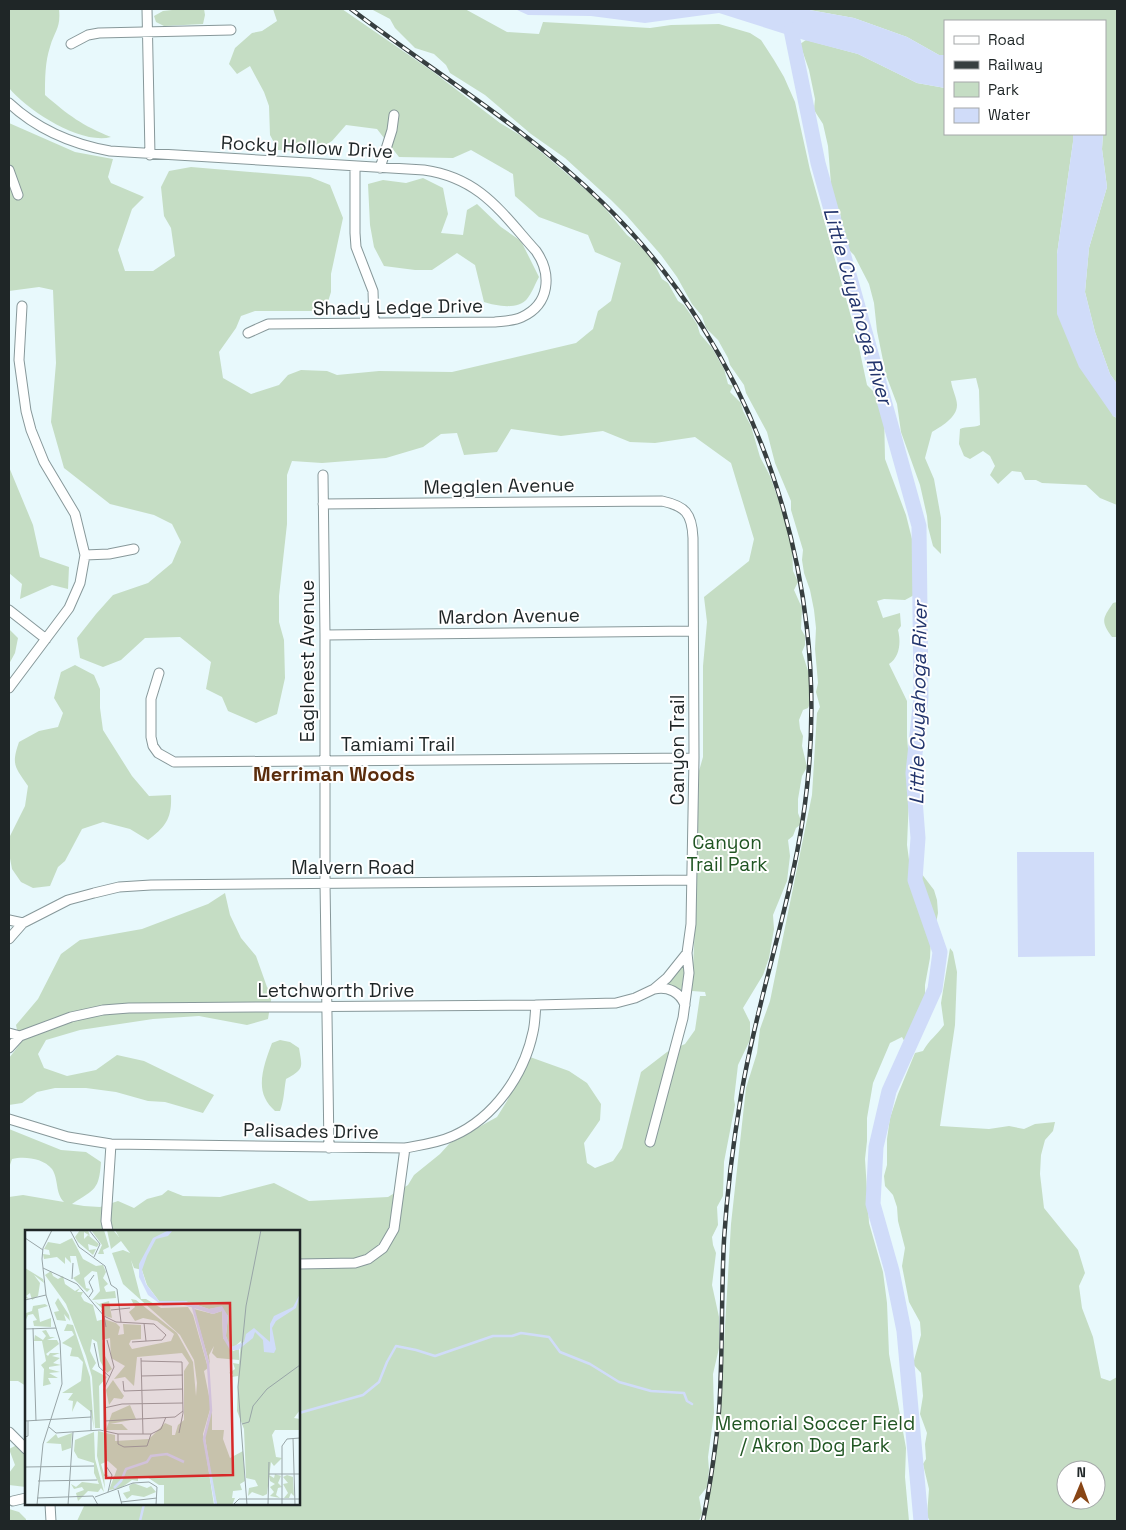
<svg xmlns="http://www.w3.org/2000/svg" width="1126" height="1530" font-family="'Space Grotesk',sans-serif">
  <style>
    .green { fill: #c5ddc4; fill-rule: evenodd }
    .water { fill: #d0dcf9 }
    .lines { fill: none; stroke-linecap: round; stroke-linejoin: round }
    .stream { stroke: #d0dcf9; stroke-width: 2.5 }
    .river { stroke: #d0dcf9; stroke-width: 15 }
    .street-casing { stroke: #87989a; stroke-width: 11 }
    .street { stroke: #fff; stroke-width: 9 }
    .rail-casing { stroke: #373f40; stroke-width: 4.5 }
    .rail { stroke: #fff; stroke-width: 2.5; stroke-dasharray: 8; stroke-linecap: butt }
    .labels { text-anchor: middle; dominant-baseline: central; stroke-width: 4; stroke-linejoin: round; paint-order: stroke }
    .street-label { font-size: 19px; fill: #1f2627; stroke: #fff }
    .park-label { font-size: 19px; fill: #205522; stroke: #fff }
    .water-label { font-size: 20px; font-style: italic; fill: #22346c; stroke: #fff }
    .neighbourhood-label { font-size: 20px; font-weight: bold; fill: #5b2d0d; stroke: #fff }
    .inset-river { fill: none; stroke: #d0dcf9; stroke-width: 2.5 }
    .inset-road { fill: none; stroke: #98a5a7; stroke-width: 1 }
    .view { fill: #d62828; fill-opacity: 0.15; stroke: #d62828; stroke-width: 2.5 }
    .inset-edge { fill: none; stroke: #1f2627; stroke-width: 2.5 }
  </style>
  <rect width="100%" height="100%" fill="#e8f9fc"/>
  <path class="green" d="M9,9H59C61,28 55,30 50,47C45,62 45,79 45,95C68,115 83,126 111,137C81,145 28,111 9,88Z
    M181,9H204L205,15L203,24L164,26L156,22L154,16L163,11Z
    M273,9H342L432,71L500,123L523,137L547,157L599,201L627,235L637,243L652,259L662,279L668,283L678,301L684,305L697,324L700,334L712,348L724,369L728,384L733,386L730,392L741,403L743,411L751,426L760,457L770,476L784,516L792,545L793,571L798,582L794,590L802,608L801,629L805,636V645L802,652L810,677V704L808,708L803,710L799,720L800,729L803,736L802,746L807,767L802,776L798,799V813L801,821L800,825L796,828L793,836L788,840L790,856L787,881L773,915L774,929L769,958L763,975L743,1008L750,1022V1040L738,1065L734,1099L735,1105L724,1162L723,1196L717,1207L718,1225L712,1237L713,1245L716,1253L712,1285L719,1317V1348L713,1374L714,1413L708,1457L709,1470L707,1487L699,1497L702,1513L699,1521H77L85,1504H299V1231H26V1386L18,1381H9V1197L23,1195L64,1202C55,1193 59,1180 52,1169C43,1158 24,1156 12,1159L9,1168V1129L61,1150L86,1152L101,1162C99,1190 95,1189 72,1204L84,1206L100,1207L118,1201L134,1208L147,1199L162,1195L168,1190L183,1196L220,1197L274,1183L309,1201L388,1197L408,1185L414,1175L440,1154L450,1143L497,1117L507,1101L530,1057L569,1071L587,1083L601,1104L600,1120L584,1143L587,1163L595,1168L613,1161L622,1148L641,1072L667,1052L685,1044L695,1030L700,996H706L705,992L692,991L695,923L699,771L703,757V666L707,622L704,597L749,561L754,539L731,463L695,437L655,443L630,442L603,431L561,436L511,429L497,452L464,455L457,433L441,434L423,447L386,458L322,463L292,461L287,475V524L279,596V622L284,640L285,678L277,714L256,723L228,711L222,697L206,689L211,662L180,637L145,638L121,660L103,667L80,658L77,638L96,614L113,595L148,583L172,563L181,542L172,524L154,515L110,504L64,468L51,422L56,363L53,290L39,287L9,291V123L75,152L113,159L108,177L111,183L144,197L132,209L118,250L125,271H153L175,256L171,228L164,216L161,187L169,171L191,167L310,177L330,185L343,218L331,274V292L325,311H255L241,316L236,328L219,352L223,378L251,394L279,385L288,375L301,370L327,371L337,375L379,371L452,372L576,343L593,329L598,311L611,301L621,263L595,252L588,235L539,217L515,196L513,174L471,150L453,158L399,157L377,129L346,125L332,141L313,152L278,150L270,135L269,106L264,92L250,66L237,74L229,64L235,48L252,33L262,31L277,21Z
    M371,9H465L507,32L539,34L543,22L650,28L671,25L719,24L750,33L761,40L774,60L784,77L795,102L810,170L857,338L867,385L876,394L884,412L885,459L906,515L913,543L917,571L916,594L905,600L884,599L877,601L883,618L900,613L901,626L898,630C901,642 900,657 889,664L907,701V737L910,773L907,845L909,860L918,869L934,890L937,900L938,913L936,923L931,938L930,958L925,985V1004L917,1024L906,1044L902,1037L890,1043L873,1083L867,1118V1141L865,1159L869,1223L883,1272L887,1303L889,1354L906,1448L905,1477L909,1521H704L720,1412L731,1224L746,1088L757,1053L760,1029L770,1001L812,795L817,713L820,707L816,692L818,683L815,649L816,628L814,610L810,590L804,573L802,560L803,550L791,510V501L775,463L767,432L746,393L744,385L730,365L728,358L718,340L706,328L702,316L692,304L677,277L661,255L627,216L611,200L565,158L531,134L485,95L450,73L446,65L434,54L415,48L395,28L390,19Z
    M804,9H1117V384L1110,374L1095,332L1085,292L1089,248L1107,187L1102,149L1103,134H1105V21H945V55H939L907,37L854,18Z
    M806,40L858,54L917,83L945,88V134H1073V142L1057,254L1113,416L1117,418V505L1100,498L1086,485L1042,483L1036,480H1025L1021,472L1012,471L998,484L990,475L995,466L990,456L983,451L970,459L964,456L959,444L960,429C967,426 973,428 980,425L979,390L976,378L951,381C952,389 957,398 957,405C957,418 940,427 932,432L925,458L934,479L941,518V554L933,546L928,527L927,516L920,485L901,432L897,404L886,375L877,331L874,303L869,284L854,255L847,248L843,233L840,212L832,197L828,146L823,124L814,110L815,99L809,70L800,44Z
    M423,178L443,188L448,214L441,233L463,235L467,210L477,204L501,227L521,241L539,277C535,284 532,293 527,299C518,310 496,306 484,302L475,265L457,253L432,270H415L384,266L374,247L370,225L368,184L383,180L406,183Z
    M9,467L33,525L40,557L69,567L68,589L52,585L20,599L22,584L9,573Z
    M1117,602V637H1112C1100,621 1103,618 1113,603Z
    M9,629L18,638L15,653L9,664Z
    M75,665L94,675L100,689V708L103,730L132,776L149,796L171,795C172,818 166,827 148,840L130,829L103,822L82,829L65,861L58,867L50,886L33,888L21,882L12,869L9,853V838L25,806L28,786C15,767 11,765 19,742L39,731L58,727L63,713L54,698L61,672Z
    M225,893L230,915L241,938L256,956L267,987L272,994L268,1019L247,1025L199,1016L153,1019L80,1030L46,1040L38,1054L44,1068L67,1076L96,1070L117,1055L144,1061L214,1095L203,1113L165,1102L148,1101L116,1092L86,1088H55L37,1092L22,1103L9,1105V1058L20,1044L16,1025L38,999L61,954L80,940L142,929L208,904Z
    M950,948L953,952L957,972L955,1025L940,1126L989,1129L1009,1126L1024,1129L1035,1124L1055,1122L1053,1131L1045,1140L1041,1155L1040,1174L1044,1208L1078,1250L1085,1273L1079,1286L1082,1308L1093,1337L1101,1378L1110,1381L1117,1377V1521H930L927,1516L929,1489L923,1464L926,1459L925,1444L927,1433L920,1414L923,1396L921,1373L913,1364L921,1335L920,1322L909,1302L902,1266L905,1248L898,1221L897,1207L893,1195L885,1186L884,1176L887,1165V1139L890,1118L898,1094L915,1053L923,1051C929,1040 937,1035 944,1025L941,1003ZM1066,1470H1096V1500H1066Z
    M684,965L685,968L681,992L668,984Z
    M280,1040L290,1042L299,1048C302,1067 305,1069 286,1079C284,1090 284,1101 280,1111H275C271,1107 267,1103 265,1098C257,1082 266,1059 272,1043Z
    M17,1445L26,1453V1487L9,1485V1473L15,1465L9,1449Z
    M9,1509L19,1512L26,1519V1521H9Z"/>
  <path class="water" d="M515,9H804L854,18L907,37L939,55H945V88L917,83L858,54L804,40L719,13L645,23L591,16L528,15Z
    M1073,134H1103L1102,149L1107,187L1089,248L1085,292L1095,332L1110,374L1117,384V418L1113,416L1079,367L1057,314V254L1073,142Z
    M1017,852H1094L1095,956L1018,957Z"/>
  <g class="lines">
    <path class="stream" d="M299,1413L363,1395L379,1382L387,1362L396,1346L416,1350L435,1356L493,1336H512L521,1333L549,1337L560,1352L590,1364L619,1382L651,1391L684,1393L687,1401L692,1404
      M140,1521L144,1504"/>
    <path class="river" d="M791,30L818,163L919,526L921,697L913,773L918,838L915,880L940,952L935,989L889,1091L876,1147L873,1204L892,1271L904,1331L921,1521"/>
    <g class="street-casing">
      <path id="street" d="M147,9L150,155
        M71,44L88,35L99,33L231,30
        M9,103C38,130 71,144 110,151L424,170C480,178 501,212 536,251C552,274 550,304 522,317C514,321 504,321 495,322L268,324L248,333
        M355,166V233L356,247L373,291L374,323
        M380,168L392,130L394,115
        M9,170L18,195
        M323,475L325,635V883L329,1148
        M323,504L662,501C685,506 692,513 693,538L694,758L691,924L687,953L689,973L683,1018L650,1142
        M85,555L109,554L134,549
        M9,610L46,639
        M325,635L693,631
        M159,673L151,699V737L153,746L158,753L174,762L694,758
        M9,688L69,608L80,583L85,555L75,514L44,462L31,430L26,411L19,360L22,306
        M9,920L23,923L68,900L94,893L119,887L151,885L691,880
        M9,939L23,923
        M654,989C668,986 680,992 685,1005
        M9,1033L20,1036L71,1017L103,1010L129,1008L536,1005L616,1003L635,998L654,989L667,978L687,953
        M9,1048L20,1036
        M9,1119L68,1137L111,1144L405,1148C421,1145 438,1143 453,1136C494,1118 524,1075 533,1032C535,1024 535,1014 536,1005
        M108,1231L106,1221L111,1144
        M299,1264L355,1263L368,1259L383,1248L394,1229L405,1148
        M9,1432L26,1449
        M13,1501L26,1498
        M50,1504L51,1521"/>
    </g>
    <use href="#street" class="street"/>
    <g class="rail-casing">
      <path id="rail" d="M351,9C435,73 526,128 602,202C756,352 831,574 807,787C796,892 758,992 741,1096C733,1144 727,1192 724,1240C721,1297 723,1354 719,1411C716,1448 710,1485 703,1521"/>
    </g>
    <use href="#rail" class="rail"/>
  </g>
  <g class="labels">
    <g class="street-label">
      <text transform="translate(307 147) rotate(3)">Rocky Hollow Drive</text>
      <text transform="translate(398 307) rotate(-1)">Shady Ledge Drive</text>
      <text transform="translate(499 486) rotate(-1)">Megglen Avenue</text>
      <text transform="translate(509 616) rotate(-1)">Mardon Avenue</text>
      <text transform="translate(307 661) rotate(-90)">Eaglenest Avenue</text>
      <text x="398" y="744">Tamiami Trail</text>
      <text transform="translate(677 750) rotate(-90)">Canyon Trail</text>
      <text x="353" y="867">Malvern Road</text>
      <text x="336" y="990">Letchworth Drive</text>
      <text transform="translate(311 1131) rotate(1)">Palisades Drive</text>
    </g>
    <g class="park-label">
      <text x="727" y="842">Canyon<tspan x="727" dy="22">Trail Park</tspan></text>
      <text x="815" y="1423">Memorial Soccer Field<tspan x="815" dy="22">/ Akron Dog Park</tspan></text>
    </g>
    <g class="water-label">
      <text transform="translate(858 306) rotate(74)">Little Cuyahoga River</text>
      <text transform="translate(918 703) rotate(-89)">Little Cuyahoga River</text>
    </g>
    <g class="neighbourhood-label">
      <text x="334" y="774">Merriman Woods</text>
    </g>
  </g>
  <g transform="translate(25 1230)">
    <rect width="275" height="275" fill="#e8f9fc"/>
    <path d="M55,0H63L65,6L59,2V9L63,5L74,14L72,17L63,14L64,20L71,19L68,25L53,12L50,7ZM66,0H79L84,17L78,20L79,24H73L77,15ZM82,0H88L94,7L90,0H275V180L269,188L275,189V200H250L247,205L251,227L257,228L249,236L246,232L242,264L238,266L227,262L223,266L224,258L233,256L230,250L221,248L219,199L212,181L213,146L207,147L208,144L204,143L210,139L208,133L214,134L216,111L208,118L204,115L201,106L203,86L195,77L184,79L160,71H134L122,55L117,40L109,38L106,30L116,69H121L136,78L163,77L168,85L183,138L179,141L186,176L178,204L189,275H139V255H134L122,247H113V251L107,250L96,258L84,260L92,239L83,231L76,234L79,244L84,246H79L80,259L72,226L73,201L90,205V211L124,209L140,193L147,196V205H150L153,195L159,190V141L164,133L157,123L112,127L109,156L100,147L89,149L100,136L86,128L85,108L77,110L80,126L87,139L82,143L75,131L72,112L67,109L65,121L71,133L67,139L82,147L74,156L75,198H70L67,147L61,126L41,74L20,45L26,41L28,46L33,49L38,46L40,54L50,61L55,58L52,62H58L56,66L59,71L68,75L72,91L79,89L91,93L95,97L93,105L99,104L98,94L116,95V109L106,110L104,114L107,119L146,111L149,104L132,91L118,88L110,91L104,82L110,77L106,69L111,70L152,103L168,132L171,166L172,153L169,130L155,105L98,54L87,23L98,20L105,23L96,11L86,19ZM47,8L58,29L71,36L78,35L81,42L78,48L83,54L79,57L81,62L90,61L91,68L67,70L75,61L72,42L67,41L59,48L61,58L65,59L62,62L48,48L55,44L51,26H45L46,33L40,27V34L32,27L19,29L18,24L25,25L24,20L19,19L23,12L35,14ZM0,38L18,49L19,53L9,45L15,53L13,66L7,70L5,63L1,66L4,69L0,68ZM33,68L44,85L45,91L39,84L41,91L32,90L29,82L34,81L30,73ZM69,71L74,74L84,71L87,88L80,86L76,80L78,79ZM20,74L23,76L13,79L15,92L26,88V97L9,96L8,91L12,90L8,84L3,85L0,92L1,83L7,81L8,76ZM169,79L188,84L197,81L198,108L208,121L214,119V130L192,128L187,123L189,116L184,125L185,135ZM42,94L48,95L65,147L69,199L66,182L52,171L47,182L48,171L43,170L48,163H37L56,151L58,132L53,127L45,126L47,118L37,113L49,105L47,101H39ZM21,100L25,107H30L22,110H32L34,114L21,124L23,126L25,123H35L27,126L35,128L28,133L36,135L24,137V139L35,142L24,143L33,148H23L26,154L18,156L19,139L16,135L21,131L17,111H9L10,105L18,110L21,106L17,101ZM88,150L99,166L97,169L89,168L84,175L81,160ZM105,175L111,189L85,194H97L103,200H81L87,183ZM187,180V200H199L198,209L205,228L218,221L220,251L215,254L217,260L208,261L207,268H210L207,275H192L187,252L180,207ZM69,202L70,229L79,262L76,258L73,262L63,261L53,271L51,263L59,260L57,257L49,259L46,254L51,257L57,252L74,254L69,243V233L53,228L49,221L50,210ZM47,203L46,218L37,221L36,214L21,213L31,204L33,208ZM250,244L256,246L253,253L257,257L253,258L251,265L255,268L245,266L249,262L245,257L250,254L245,251L244,245L249,248ZM262,245L268,247L269,266L266,263L264,268H259L263,263L258,254L263,253L258,247ZM108,253L122,258L126,256L131,262L119,267L107,265L102,269L98,263L105,261L104,256Z" fill="#c5ddc4"/>
    <path d="M144,0H148L143,6L131,9L122,26L117,40L121,54L134,71H160L184,79L197,76L203,86L201,106L206,117L219,112L221,104L229,98L245,112V94L249,86L268,77L275,64L271,78L251,91L247,98L251,119L249,123L239,122L238,110L230,102L228,108L213,120H205L198,108L197,81L188,84L159,75L138,76L123,65L114,47V34L128,8Z" fill="#d0dcf9"/>
    <path class="inset-river" d="M168,77L183,133L186,181L179,209L191,275M89,258L96,251L101,239L122,232L126,226L142,224L159,232"/>
    <path class="inset-road" d="M45,0L54,17L80,36L86,55L92,59M64,0L75,14L69,27M0,8L18,20M18,38L52,54L79,86L81,97M47,49L48,33M92,59L96,92M64,67L68,61L64,52L69,45M0,70L21,65M86,80L105,78M79,86L91,92L129,94L141,105L137,110L107,112M119,93L121,111M8,98L11,191M0,99L31,98M69,113L74,137L85,147M116,128L118,204M116,131L157,132L158,183L154,203M116,146L158,145M98,151L99,161L158,159M79,178L97,174L158,173M66,180V200M0,191L66,187M79,191L150,187L158,181M217,194L224,192L228,176L242,159L275,135M24,197L31,203L75,200L93,204H126L136,199L141,187M79,200V159L89,137L82,110M93,204V214L99,217L122,216L126,204M0,207L3,206V191M268,208L270,275M81,236L87,245L83,262M0,237L69,236M244,244H275M13,251L72,250M93,260L97,275M70,267L108,253L124,252L132,257L131,275M12,268L68,266L73,275M96,272L132,268M12,275L18,214L37,154L35,111L21,65L17,29L18,18L27,0M43,275L48,202M208,275L214,269H275M222,275L213,157L221,76L236,0M243,275L244,232M257,275V216L262,209L275,208"/>
    <path class="view" d="M205,73L208,245L81,248L78,75Z"/>
    <rect width="275" height="275" class="inset-edge"/>
  </g>
  <rect width="1126" height="1530" fill="none" stroke="#1f2627" stroke-width="20"/>
  <rect x="944" y="20" width="162" height="115" fill="#ffffff" stroke="#a5a8a9"/>
  <rect x="954" y="36" width="25" height="8" fill="#ffffff" stroke="#a5a8a9"/>
  <text x="988" y="45" font-size="15" fill="#1f2627">Road</text>
  <rect x="954" y="61" width="25" height="8" fill="#373f40" stroke="#a5a8a9"/>
  <text x="988" y="70" font-size="15" fill="#1f2627">Railway</text>
  <rect x="954" y="82" width="25" height="15" fill="#c5ddc4" stroke="#a5a8a9"/>
  <text x="988" y="95" font-size="15" fill="#1f2627">Park</text>
  <rect x="954" y="108" width="25" height="15" fill="#d0dcf9" stroke="#a5a8a9"/>
  <text x="988" y="120" font-size="15" fill="#1f2627">Water</text>
  <g transform="translate(1081 1485) rotate(1)"><circle r="24" fill="#ffffff" stroke="#a5a8a9"/>
  <path d="M0-4L9 19L0 12L-9 19Z" fill="#884515"/>
  <text y="-8" font-size="14" font-weight="bold" text-anchor="middle" fill="#1f2627">N</text>
  </g>
</svg>
